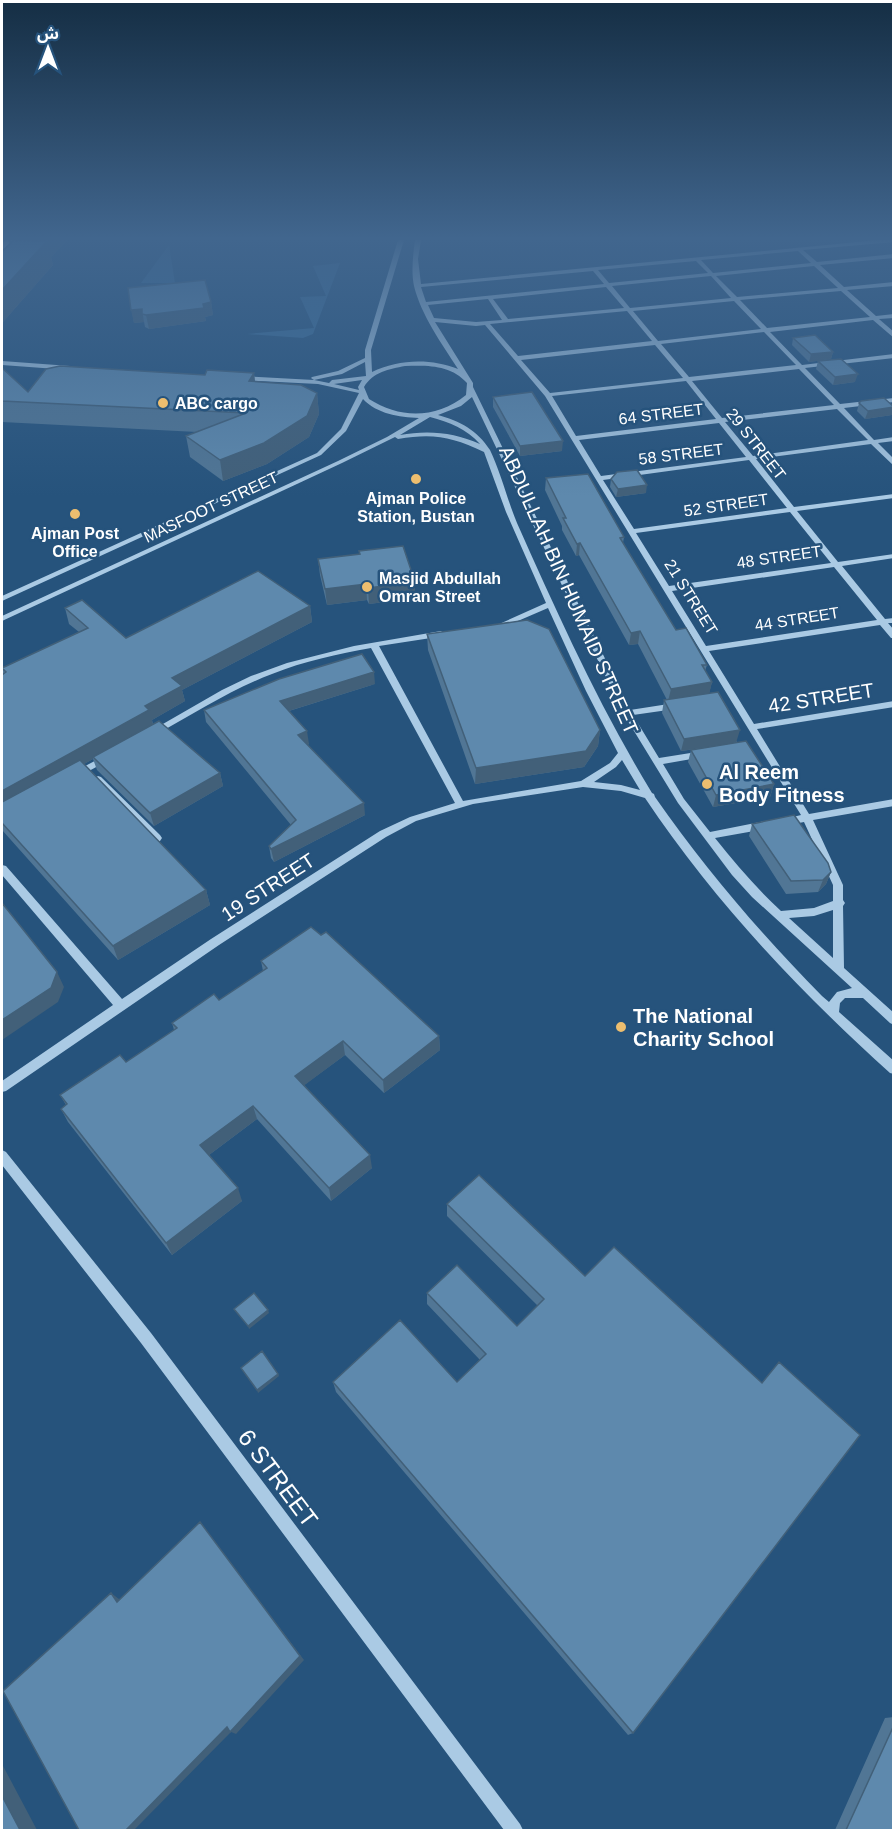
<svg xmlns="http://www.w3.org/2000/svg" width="895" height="1832" font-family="Helvetica,'Noto Sans Arabic',sans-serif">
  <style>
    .green { fill: #396d99 }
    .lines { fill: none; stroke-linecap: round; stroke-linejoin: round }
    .minor { fill: #aacae4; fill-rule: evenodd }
    .major { fill: #eaf3fc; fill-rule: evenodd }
    .wall { fill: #517695 }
    .shaded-wall { fill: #426079 }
    .building { fill: #5e89ad; stroke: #426079; stroke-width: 1.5 }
    .poi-dot { fill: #edbe6f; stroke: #26537c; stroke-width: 2 }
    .labels { text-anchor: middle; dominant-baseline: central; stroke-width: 5; stroke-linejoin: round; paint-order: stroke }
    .far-poi-label { font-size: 16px; font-weight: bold; fill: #fff; stroke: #26537c; text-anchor: start }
    .far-street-label { font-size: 16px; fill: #fff; stroke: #26537c }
    .street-label { font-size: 20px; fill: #fff; stroke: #26537c }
    .poi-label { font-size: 20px; font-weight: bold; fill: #fff; stroke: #26537c; text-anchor: start }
    .near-street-label { font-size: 24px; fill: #fff; stroke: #26537c }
  </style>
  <rect width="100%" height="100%" fill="#26537c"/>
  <path class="green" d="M169,245L175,283H141Z
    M340,263L313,334L303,338L247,334L314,328L300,297L326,296L313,266Z"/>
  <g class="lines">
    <path class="minor" d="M398,240H404L371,350L372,372C398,359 431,358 458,369C442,344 421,315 414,286C411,272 413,255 415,240H421L418,259L421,284L878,240H894V242L803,250L817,262L894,254V258L820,265L844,287L894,282V286L847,290L876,316L894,314V318L879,319L894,332V338L873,320L770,332L802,365L894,354V358L805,368L840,404L894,398V402L844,408L874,440L894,437V441L878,443L894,459V466L871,444L756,459L794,507L894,494V498L797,511L838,562L894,554V558L842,566L885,619L894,618V623H888L894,630V638H891L880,625L709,651L754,724L894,701V707L757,729L809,814L894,799V806L813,820L843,885V900L845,903L843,906L844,968L894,1013V1025L890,1023L863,998H845L840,1003L839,1012L894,1061V1074L890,1073C798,990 714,901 645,798L621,791L583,787L473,804L416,821L386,837L219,945L6,1091L2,1092V1081L113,1005L2,875V865L6,866L122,999L211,939L380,831L410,817L455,803L371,648C338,654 304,661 272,674C232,689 195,713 157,734H151L149,732L222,690L251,676L287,663L354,646L441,631L445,634L444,636L379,646L463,801L581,781L610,763L618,753L586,691L548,608L504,627H498L497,625L546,603L506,512L484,452C452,437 434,433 398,439L395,437L342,463L2,621V616L338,461L387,437L419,418C399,417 377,414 363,399L346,431L321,455L2,601V596L317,453L341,429L359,393L318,384L241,380L238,378L241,376L314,380L311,378L312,377L338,371L365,358V350ZM798,251L811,263L713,273L701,260ZM696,261L708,273L609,283L598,270ZM814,266L838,288L737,297L716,276ZM593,271L604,284L426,302L421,287ZM711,276L731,298L630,308L612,286ZM606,287L624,308L508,319L493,299ZM841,291L870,317L767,328L740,300ZM488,299L502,320L476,322L434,318L428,305ZM734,301L761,329L658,341L633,311ZM627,311L652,341L518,356L490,324ZM435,322L476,326L485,325L545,396L801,815L781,820L779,822L784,826L804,822L833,885V901L814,908L781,911C756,888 736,864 715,838L765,829L770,825L768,822L765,821L710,832L684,799L663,764L703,757L708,754L703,751L659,758L633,715L675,709L679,706L675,703L630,710L473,387V383ZM764,332L796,365L689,377L661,344ZM655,345L683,378L550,393L521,360ZM365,362L366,376L332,380L329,383L314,380L342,374ZM405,366C428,365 451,365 467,383L466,395C436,419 400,419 369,399L364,387C373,372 389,369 405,366ZM799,369L834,405L722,418L692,381ZM362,380L358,387L359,390L334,384ZM686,381L716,419L576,436L552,396ZM472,397L623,713L678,803L732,875L752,897L852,988L837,992L829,1002L822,996C761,934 705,869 655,797L654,794L652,793C599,706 558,615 517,523C507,499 501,473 490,450C477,430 460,421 438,415L461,406ZM837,409L868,440L753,456L725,422ZM430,417C449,422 467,429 480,444C454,432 427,430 400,435ZM719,423L746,457L601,476L579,440ZM749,460L787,508L634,529L603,480ZM790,512L831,563L669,586L636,533ZM834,567L877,620L706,646L672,591ZM622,760L640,790L621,785L594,782L616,767ZM833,910V958L789,918L814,916Z
      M2,361L70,366L73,368L70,370L2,365Z
      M106,755L109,756L111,758L109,760L78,777H72L70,775L72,773Z
      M98,776L101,777L160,835L162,838L160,841H154L95,781L93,779Z
      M2,1150L6,1152L151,1333L520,1824L523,1830H504L141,1343L2,1165Z"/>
    <path class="major" d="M5,240H13L2,250V244Z"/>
  </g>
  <path class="wall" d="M8,240H67L51,257L53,265L3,322H2V252L10,244Z
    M128,288L211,302L213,315L205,317L206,321L149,329L145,327L144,322L134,323Z
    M793,338L833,352L831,359L809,362L792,345Z
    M818,361L855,382L833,385L816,369Z
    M2,368L28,392L205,375L254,373L255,382L317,393L319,414L309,437L267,464L223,481L190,457L186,436L197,432L2,422Z
    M493,397L562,451L520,456L493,407Z
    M859,403L894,407V409L892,415L865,419L857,411Z
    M546,478L624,537L623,543L676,630L707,665L705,671L712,682L709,693L737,742L774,784L770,797L713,807L688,762L691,750L696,749L681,751L662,713L664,700H667L638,644L629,645L579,555L576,556L562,530V526L545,490Z
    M611,479L646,493L616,497L610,487Z
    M359,551L415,582V598L369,604L367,600L327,605L320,575L318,559L359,554Z
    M310,606L312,622L182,690L185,701L152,720L153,724L220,773L223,786L154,826L97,770L93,759L84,764L206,890L210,905L118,960L2,830V675L3,674L2,668L79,632L69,624L65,608L126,638Z
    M427,634L600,730L598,746L584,767L475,784L428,650Z
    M375,684L289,711L309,744L307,745L365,815L274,862L271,858L269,846L291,825L206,722L204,710Z
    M752,824L831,872L826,884L818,892L786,894L749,836Z
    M261,961L439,1036L440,1050L384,1093L345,1055L304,1085L372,1168L331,1201L257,1119L209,1155L242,1201L172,1255L68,1122L61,1109L66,1105L60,1095L126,1062L174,1030L172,1023L219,1000L263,971Z
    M447,1204L585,1276L633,1733L628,1735L336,1392L333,1382H457L480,1360L427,1304V1293L517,1326L538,1306L447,1216Z
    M894,1717V1830H835L885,1718Z"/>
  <path class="shaded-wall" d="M38,240H67L51,257L53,265L3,322L2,316V290Z
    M211,302L213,315L205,317L206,321L149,329L146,315Z
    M142,309L144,322L134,323L131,310Z
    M833,352L831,359L809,362L811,354Z
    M254,373L256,393L249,381Z
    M858,374L855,382L833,385L835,377Z
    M317,393L319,414L309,437L267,464L223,481L220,460Z
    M894,407L892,415L865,419L868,411Z
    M563,441L562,451L520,456V446Z
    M647,485L646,493L616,497L618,489Z
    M580,543L579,555L576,556L577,544Z
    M415,582V598L369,604L368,588Z
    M366,584L367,600L327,605L325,589Z
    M310,606L312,622L182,690L185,701L152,720L153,725L93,757V759L2,810V791L145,706L172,678Z
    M640,631L638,644L629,645L631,633Z
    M374,672L375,684L282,713L280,701Z
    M712,682L709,695L668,701L671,689Z
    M600,730L598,746L584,767L475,784L476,768Z
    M740,730L736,743L681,751L684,739Z
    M307,731L309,744L300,748L298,735Z
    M220,773L223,786L154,826L150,813Z
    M774,784L770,797L713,807L716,795Z
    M364,803L365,815L274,862L271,849Z
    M831,872L826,884L818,892L823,880Z
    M206,890L210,905L118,960L113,946Z
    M57,972L64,987L58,1002L2,1040V1020Z
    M439,1036L440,1050L384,1093L383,1080Z
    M343,1041L345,1055L298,1090L295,1076Z
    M253,1106L257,1119L205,1158L200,1145Z
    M370,1155L372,1168L331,1201L329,1188Z
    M238,1188L242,1201L172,1255L166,1243Z
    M268,1310L269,1313L249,1329L248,1326Z
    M278,1374L279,1376L258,1393L257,1390Z
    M200,1522L304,1660L236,1734L231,1732L134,1830H126Z
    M111,1593L119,1599L125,1608L117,1602Z
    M2,1764L37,1830H20L2,1796Z"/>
  <path class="building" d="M14,240L47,241L2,290V252Z
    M205,280L211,302L203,304L204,308L146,315L142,314V309L131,310L128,288Z
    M815,335L833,352L811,354L793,338Z
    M841,359L858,374L835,377L818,361Z
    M60,366L205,375L207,370L254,373L249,381L301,385L317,393L307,416L264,443L220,460L186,436L246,413L2,401V368L28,392L46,369Z
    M532,392L563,441L520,446L493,397Z
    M884,398L894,407L868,411L859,403L861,401Z
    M637,470L647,485L618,489L611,479L617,472Z
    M588,474L624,537L620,538L676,630L686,628L707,665H702L712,682L671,689L640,631L631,633L580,543L577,544L563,518H566L546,478Z
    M403,546L415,582L368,588L366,584L325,589L318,559L360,554L359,551Z
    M258,571L310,606L172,678L182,686L145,706L149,710L2,791V675L6,672L2,668L88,628L65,608L82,600L126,638Z
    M527,620L549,629L600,730L586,751L476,768L427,634Z
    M362,654L374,672L280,701L307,731L298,735L364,803L271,849L269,846L296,820L204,710L279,679Z
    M718,692L740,730L684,739L664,700Z
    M159,721L220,773L150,813L93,757Z
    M746,741L774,784L716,795L691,750Z
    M80,760L206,890L113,946L2,823V802Z
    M794,815L828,863L831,872L823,880L791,881L752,824Z
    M2,903L57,972L51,988L2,1020Z
    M311,927L321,935L326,932L439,1036L383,1080L343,1041L295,1076L370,1155L329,1188L253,1106L200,1145L238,1188L166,1243L61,1109L67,1104L60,1095L120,1055L126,1062L177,1028L172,1023L214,994L219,1000L267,968L261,961Z
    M479,1175L585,1276L614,1247L762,1383L779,1362L860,1435L633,1733L333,1382L400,1320L457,1382L486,1354L427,1293L457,1265L517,1326L544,1299L447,1204Z
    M254,1293L268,1310L248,1326L234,1309Z
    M262,1351L278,1374L257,1390L241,1368Z
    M200,1522L300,1656L230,1732L227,1727L126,1830H79L3,1691L111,1593L117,1602Z
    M894,1725V1830H846Z
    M2,1796L20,1830H2Z"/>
  <linearGradient id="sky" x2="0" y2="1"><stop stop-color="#152e44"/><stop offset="0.48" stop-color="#41668e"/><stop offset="1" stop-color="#41668e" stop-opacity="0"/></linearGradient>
  <rect width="895" height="496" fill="url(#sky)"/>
  <g class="poi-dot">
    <circle cx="163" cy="403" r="6"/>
    <circle cx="416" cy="479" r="6"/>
    <circle cx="75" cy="514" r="6"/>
    <circle cx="367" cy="587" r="6"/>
    <circle cx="707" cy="784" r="6"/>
    <circle cx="621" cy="1027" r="6"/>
  </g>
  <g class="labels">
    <g class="far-poi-label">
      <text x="175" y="403">ABC cargo</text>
      <text x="416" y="498" text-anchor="middle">Ajman Police<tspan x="416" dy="18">Station, Bustan</tspan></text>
      <text x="75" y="533" text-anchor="middle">Ajman Post<tspan x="75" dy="18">Office</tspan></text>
      <text x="379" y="578">Masjid Abdullah<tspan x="379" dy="18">Omran Street</tspan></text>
    </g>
    <g class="far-street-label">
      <text transform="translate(661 414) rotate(-7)">64 STREET</text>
      <text transform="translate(756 444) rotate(52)">29 STREET</text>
      <text transform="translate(681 454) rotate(-7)">58 STREET</text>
      <text transform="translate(726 505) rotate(-8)">52 STREET</text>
      <text transform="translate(211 507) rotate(-25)">MASFOOT STREET</text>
      <text transform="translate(779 557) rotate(-8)">48 STREET</text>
      <text transform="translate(691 597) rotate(58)">21 STREET</text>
      <text transform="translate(797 619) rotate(-9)">44 STREET</text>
    </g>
    <g class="street-label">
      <text transform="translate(569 590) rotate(66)">ABDULLAH BIN HUMAID STREET</text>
      <text transform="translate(821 698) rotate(-9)">42 STREET</text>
      <text transform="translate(268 887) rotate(-33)">19 STREET</text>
    </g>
    <g class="poi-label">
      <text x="719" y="772">Al Reem<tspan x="719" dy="23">Body Fitness</tspan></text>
      <text x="633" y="1016">The National<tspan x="633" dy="23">Charity School</tspan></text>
    </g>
    <g class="near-street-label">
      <text transform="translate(278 1478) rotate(53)">6 STREET</text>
    </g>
  </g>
  <rect width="895" height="1832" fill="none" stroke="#ffffff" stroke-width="6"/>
  <g transform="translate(48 48)" stroke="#26537c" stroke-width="4.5" paint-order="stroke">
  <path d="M0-4.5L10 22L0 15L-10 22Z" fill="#ffffff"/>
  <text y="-9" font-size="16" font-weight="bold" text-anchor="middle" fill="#ffffff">ش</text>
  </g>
</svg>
